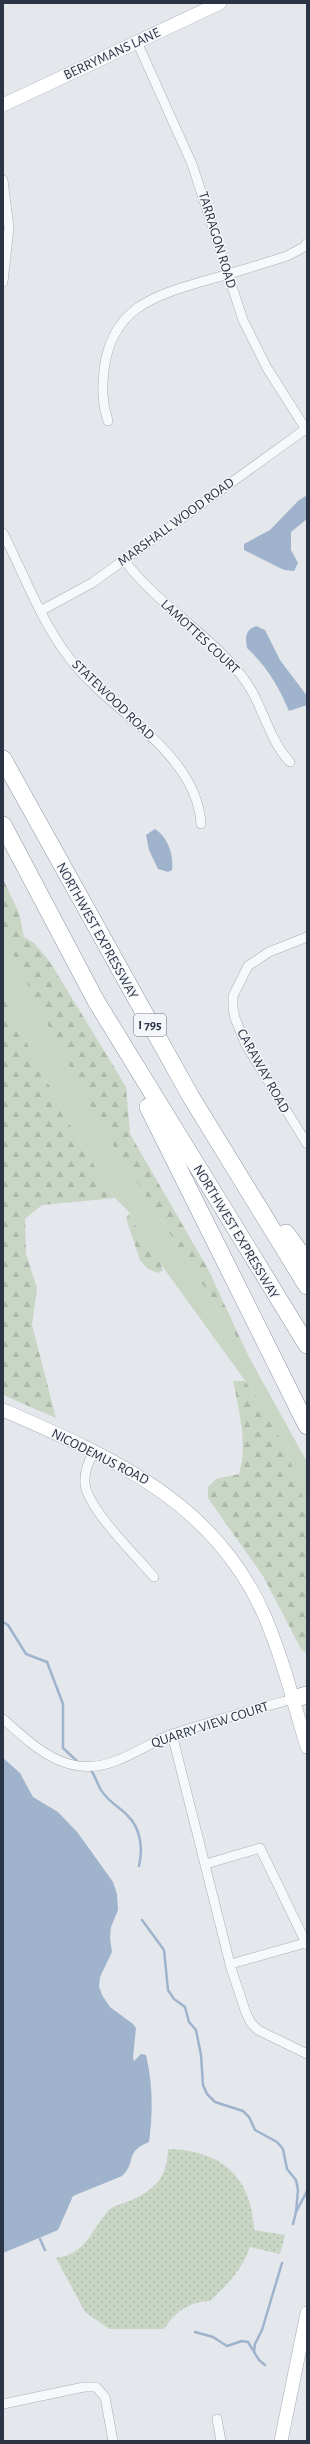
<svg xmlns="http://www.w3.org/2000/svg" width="310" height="2444" font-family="'Alegreya Sans',sans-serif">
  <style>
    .green { fill: #c9d6c5 }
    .forest { fill: url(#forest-firs) }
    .park { fill: url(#park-dots) }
    .water { fill: #9fb4cc }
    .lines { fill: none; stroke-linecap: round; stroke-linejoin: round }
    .stream { stroke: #9fb4cc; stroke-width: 2.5 }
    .street-casing { stroke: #a9aeb7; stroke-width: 10 }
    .secondary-casing { stroke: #a9aeb7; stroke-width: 14 }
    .highway-casing { stroke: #8b94a3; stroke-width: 18 }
    .street { stroke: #f7f8fa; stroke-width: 9 }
    .secondary { stroke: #fff; stroke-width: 13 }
    .highway { stroke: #fff; stroke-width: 17 }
    .labels { text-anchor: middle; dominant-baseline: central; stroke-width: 3; stroke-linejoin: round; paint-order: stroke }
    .shield { fill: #f4f6f9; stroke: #676e7b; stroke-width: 1 }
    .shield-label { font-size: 13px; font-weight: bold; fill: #2b3445 }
    .street-label { font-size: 14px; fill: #2b3445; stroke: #f4f6f9 }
  </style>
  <defs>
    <pattern id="forest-firs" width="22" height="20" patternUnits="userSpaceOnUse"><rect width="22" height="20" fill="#c9d6c5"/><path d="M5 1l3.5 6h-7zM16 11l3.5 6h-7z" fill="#adb8ab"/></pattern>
    <pattern id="park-dots" width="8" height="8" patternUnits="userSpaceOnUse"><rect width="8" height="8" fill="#c9d6c5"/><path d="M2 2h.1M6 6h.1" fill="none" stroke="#adb8ab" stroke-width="1.8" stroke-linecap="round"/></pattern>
  </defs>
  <rect width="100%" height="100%" fill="#e4e7ec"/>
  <path class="green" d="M3,933L100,1125L248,1355L307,1462V1509L287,1451L259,1400L160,1263L144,1245L130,1213L115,1198L78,1140L3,998Z"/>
  <path class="forest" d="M3,879L19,913L24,937L34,943L50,962L126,1087L130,1134L208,1269L248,1355L100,1125L39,1008L3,933Z
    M3,998L78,1140L115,1198L42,1205L25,1219L26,1254L37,1288L32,1325L56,1418L3,1395Z
    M130,1213L144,1245L160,1263L163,1270L158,1273L148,1269L140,1260L126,1218Z
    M233,1381H245L259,1400L287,1451L307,1509V1654L301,1649L263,1576L208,1498V1487L216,1479L239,1474C248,1444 239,1411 233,1381Z"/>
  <path class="park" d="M168,2149C221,2150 252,2177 254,2230L285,2235L280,2254L250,2247C242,2270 227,2285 210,2301C190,2301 175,2312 164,2329H109L85,2312L56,2258C86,2254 91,2231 108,2211C112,2206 121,2204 127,2202C155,2190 167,2179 168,2149Z"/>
  <path class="water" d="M307,495V519L291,532V550L298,563L294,571L284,570L244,550V544L270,530L298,501Z
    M256,626L265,630L280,660L307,696V705L289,711C278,685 267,667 247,648C245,638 245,630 256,626Z
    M155,829C168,837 174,855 172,870L168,872L158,869L149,850L146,835Z
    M3,1758L20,1773L33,1797L58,1812L78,1833L113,1882L117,1894L118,1910L111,1927L110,1938L112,1952L100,1977L99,1986L102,1995L110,2007L133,2024L136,2028L133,2058L134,2061L141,2054L146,2055C153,2084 153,2113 149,2142C124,2152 137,2162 122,2176L73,2196L58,2230L3,2253Z"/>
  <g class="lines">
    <path class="stream" d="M3,1622L8,1625L26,1654L47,1662L63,1704V1748L77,1761
      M90,1768C95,1776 97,1783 101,1790C108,1802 120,1807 128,1816C141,1829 143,1849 139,1866
      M142,1920L164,1950L168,1990L174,1999L185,2007L189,2022L196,2030L201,2055L203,2085L207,2094L215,2102L243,2111L249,2117L255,2130L277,2142L283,2149L287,2169L296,2180L298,2190L296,2212
      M293,2224L296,2212L307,2191
      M40,2239L45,2250
      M195,2332L213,2337L227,2346L242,2341L248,2342L253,2350
      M265,2365L259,2360L254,2352L255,2344L262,2330L282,2263"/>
    <g class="street-casing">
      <path id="street" d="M137,42L192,164L243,320L267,368L307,431
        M3,180L9,228L3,282
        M108,421C102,403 102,389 104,370C112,305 157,295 211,279C237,272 262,264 287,256L304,247L307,243
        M3,533C24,574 41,622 70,659C109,711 197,752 201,824
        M124,560C157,604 207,632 241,675C263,702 267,738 290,762
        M42,610L92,583L307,428
        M307,937L269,952L248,966L233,996V1008L235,1018L246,1045L307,1144
        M94,1451C89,1461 84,1471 85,1483C86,1507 137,1557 154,1577
        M3,1719C36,1748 69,1781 118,1760C137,1753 153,1741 173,1734C212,1721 253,1710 293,1699
        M172,1734L231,1968L246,2013L251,2023L258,2030L307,2054
        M206,1864L260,1848L307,1945
        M231,1964L305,1943
        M3,2404L84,2387H96L105,2397L113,2441
        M217,2419L221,2441"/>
    </g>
    <g class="secondary-casing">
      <path id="secondary" d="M3,105L220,3
        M3,1410C111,1457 215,1501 265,1617C283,1659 294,1704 307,1747
        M281,2441L307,2313"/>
    </g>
    <g class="highway-casing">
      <path id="highway" d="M3,759L191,1097L307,1286
        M3,825L96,1001L307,1345
        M148,1107L307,1426
        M286,1233L307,1262
        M293,1699L307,1695"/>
    </g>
    <use href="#street" class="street"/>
    <use href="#secondary" class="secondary"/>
    <use href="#highway" class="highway"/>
  </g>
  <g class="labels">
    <rect class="shield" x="134" y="1014" width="32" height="22" rx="3"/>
    <g class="shield-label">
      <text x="150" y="1025">I 795</text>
    </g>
    <g class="street-label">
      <text transform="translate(112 54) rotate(-25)">BERRYMANS LANE</text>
      <text transform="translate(217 240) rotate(73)">TARRAGON ROAD</text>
      <text transform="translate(176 522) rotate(-36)">MARSHALL WOOD ROAD</text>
      <text transform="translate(200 637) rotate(43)">LAMOTTES COURT</text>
      <text transform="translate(113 700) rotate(44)">STATEWOOD ROAD</text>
      <text transform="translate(97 931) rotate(61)">NORTHWEST EXPRESSWAY</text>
      <text transform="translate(263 1071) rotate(61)">CARAWAY ROAD</text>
      <text transform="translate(236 1232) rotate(59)">NORTHWEST EXPRESSWAY</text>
      <text transform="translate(100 1457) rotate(27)">NICODEMUS ROAD</text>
      <text transform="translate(210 1725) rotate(-18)">QUARRY VIEW COURT</text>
    </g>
  </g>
  <rect width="310" height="2444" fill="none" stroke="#2b3445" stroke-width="8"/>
</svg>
